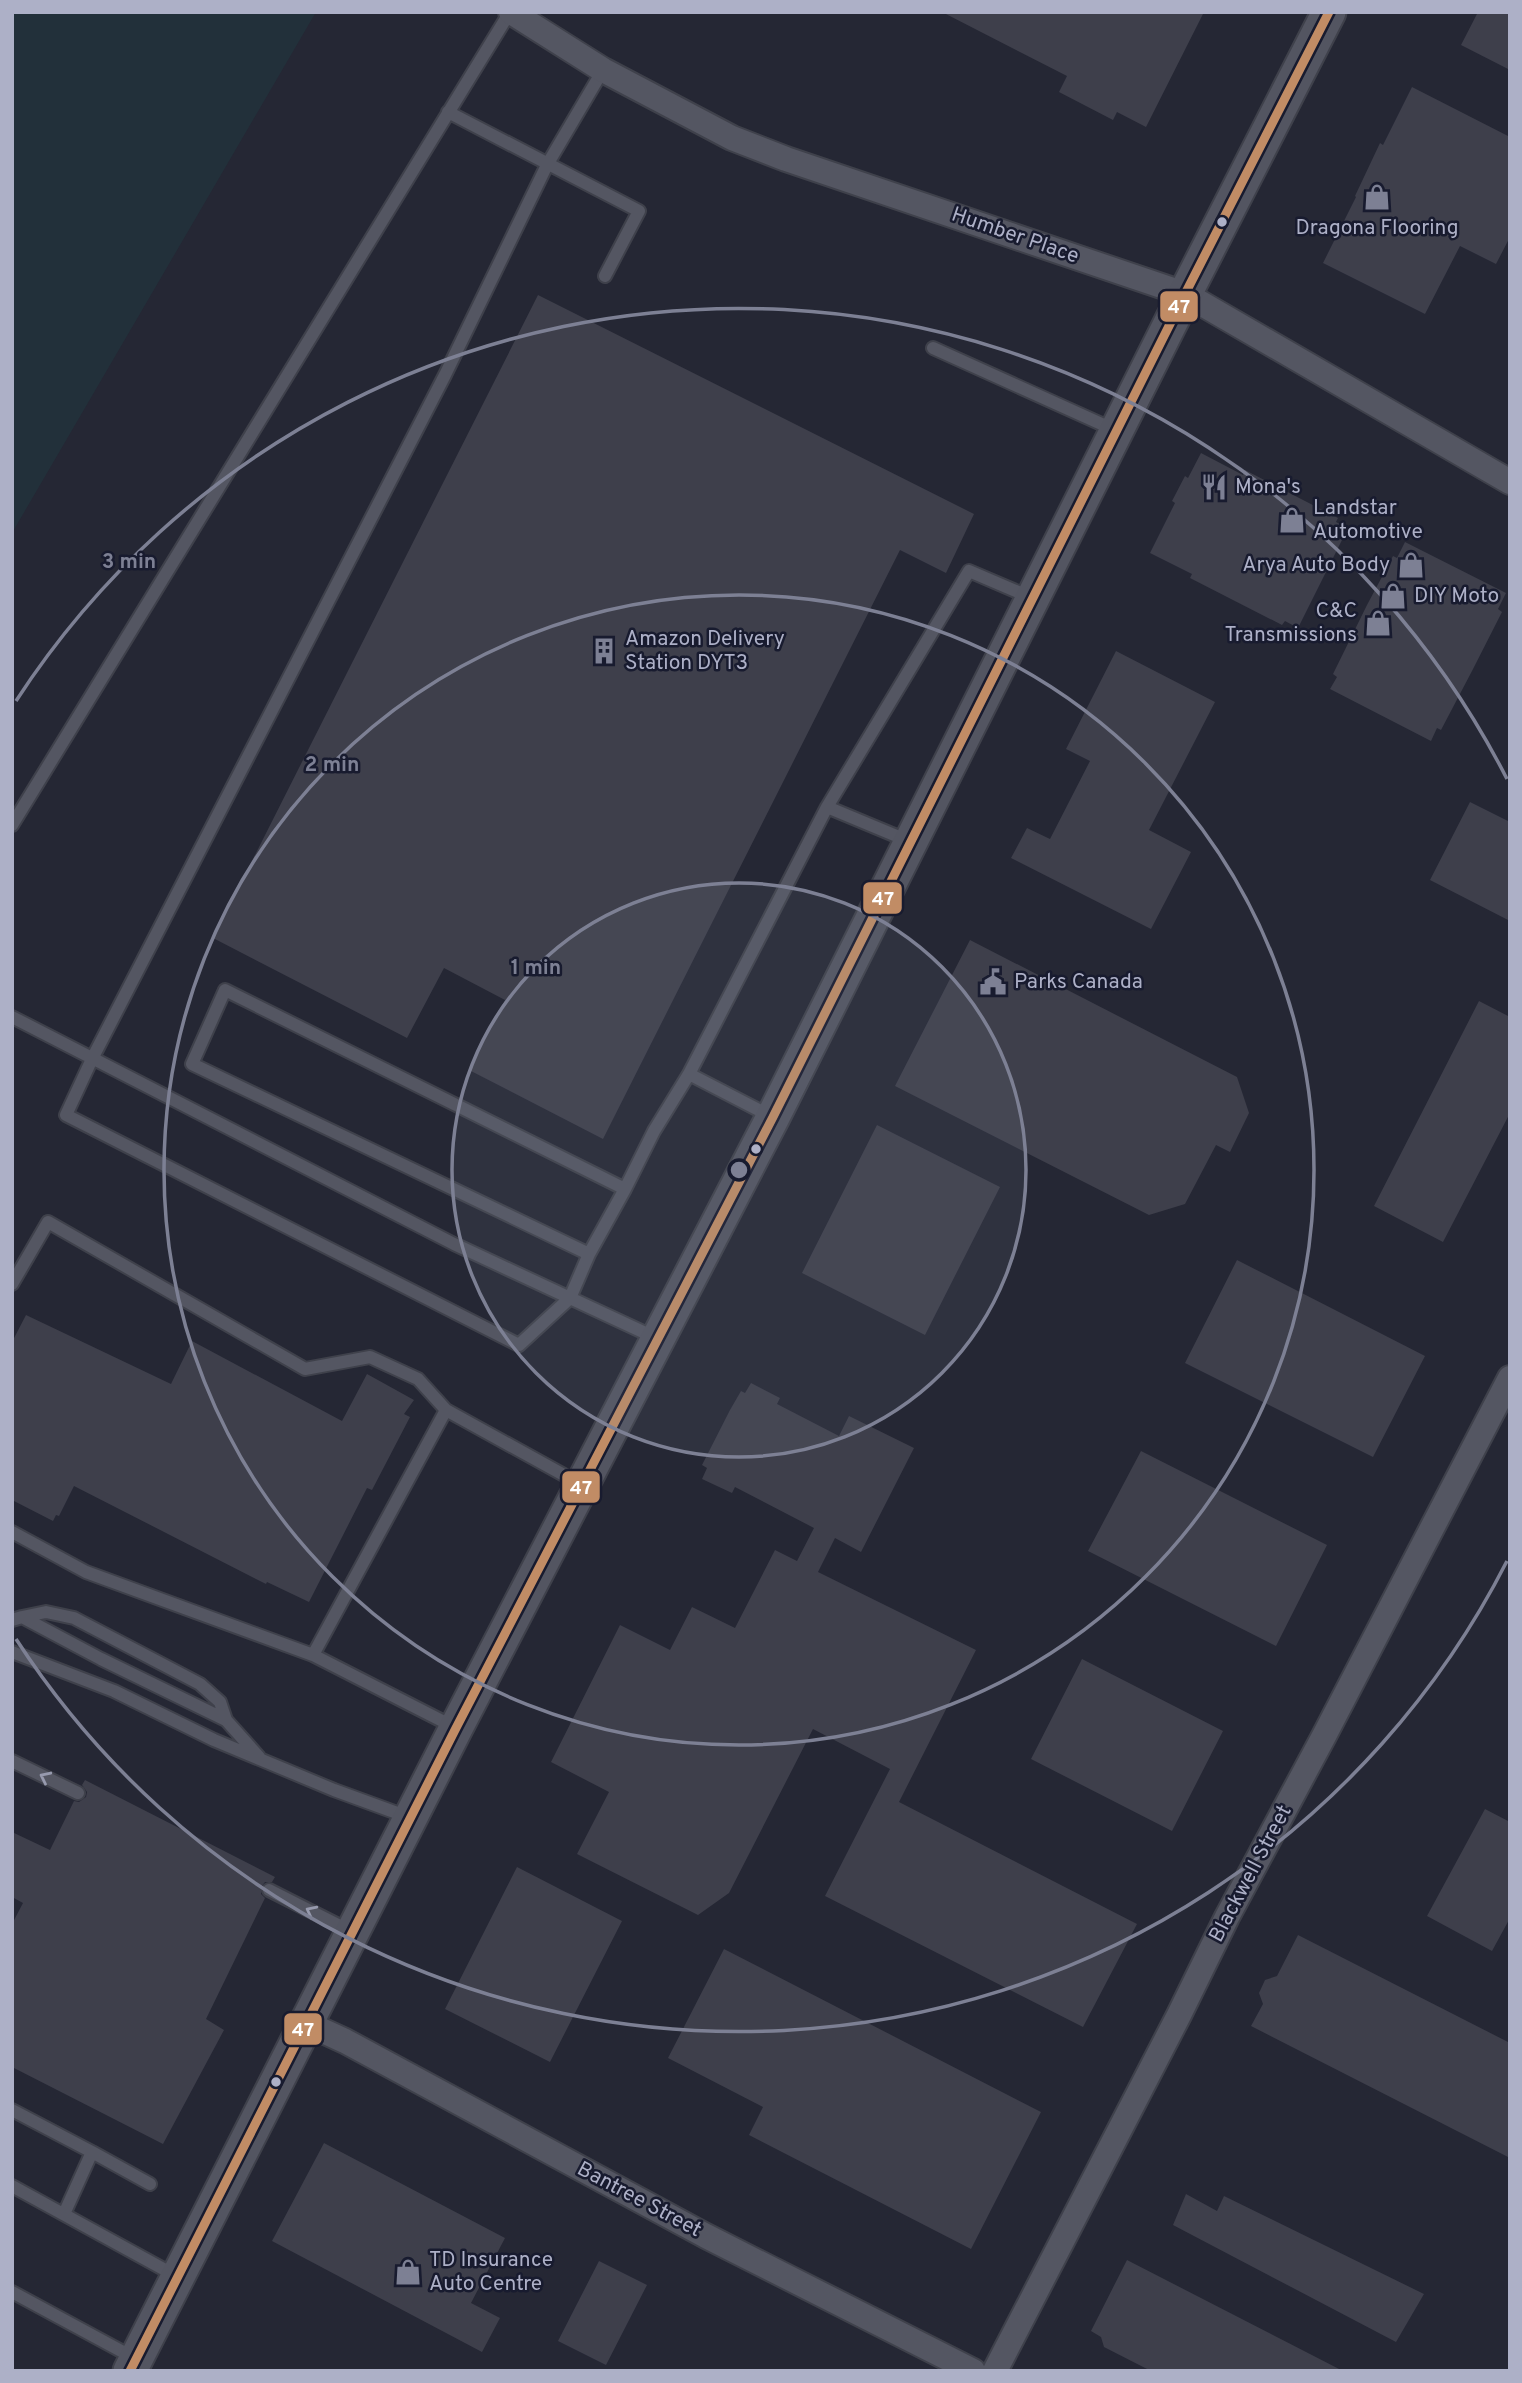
<svg xmlns="http://www.w3.org/2000/svg" width="1522" height="2383" font-family="Overpass,sans-serif">
  <style>
    .green { fill: #22303a }
    .building { fill: #3e3f4b }
    .lines { fill: none; stroke-linecap: round; stroke-linejoin: round }
    .lane-casing { stroke: #3f414b; stroke-width: 16 }
    .street-casing { stroke: #3f414b; stroke-width: 28 }
    .secondary-casing { stroke: #3f414b; stroke-width: 37 }
    .lane { stroke: #545662; stroke-width: 12 }
    .street { stroke: #545662; stroke-width: 24 }
    .secondary { stroke: #535561; stroke-width: 33 }
    .bus-1-casing { stroke: #181b2f; stroke-width: 14 }
    .bus-1 { stroke: #c18c65; stroke-width: 9 }
    .oneway { stroke: #979aae }
    .ring { fill: none; stroke: #7d8094; stroke-width: 3.5 }
    .bus-dot { fill: #adb0c7; stroke: #181b2f; stroke-width: 2.5 }
    .labels { text-anchor: middle; dominant-baseline: central; stroke-width: 5; stroke-linejoin: round; paint-order: stroke }
    .poi-label { font-size: 21px; fill: #adb0c7; stroke: #181b2f; text-anchor: start }
    .street-label { font-size: 21px; fill: #adb0c7; stroke: #181b2f }
    .centre { fill: #7d8094; stroke: #181b2f; stroke-width: 3.5 }
    .ring-label { font-size: 21px; text-anchor: middle; font-weight: bold; fill: #7d8094; stroke: #181b2f; stroke-width: 5; stroke-linejoin: round; paint-order: stroke }
    .line-badge { stroke: #181b2f; stroke-width: 2.5 }
    .badge-label { font-size: 19px; text-anchor: middle; font-weight: bold; fill: #fff }
  </style>
  <rect width="100%" height="100%" fill="#252734"/>
  <path class="green" d="M12,12H316L12,533Z"/>
  <path class="building" d="M942,12H1204L1146,127L1117,112L1113,120L1059,92L1067,76Z
    M1478,12H1510V70L1461,45Z
    M1412,87L1510,137V237L1496,264L1460,246L1425,314L1323,263L1356,197L1355,196L1380,143L1383,145Z
    M538,295L974,514L946,573L900,550L603,1139L469,1070L505,1000L444,968L407,1038L213,938Z
    M1201,453L1243,475L1245,470L1338,518L1336,522L1348,528L1298,628L1285,621L1282,625L1190,578L1192,574L1150,553L1175,503L1172,501L1185,476L1188,478Z
    M1405,542L1506,593L1498,609L1502,612L1472,671L1441,730L1437,728L1431,741L1330,689L1337,677L1333,674L1367,605L1393,556L1397,558Z
    M1116,651L1215,702L1149,830L1191,852L1151,929L1011,858L1027,828L1050,839L1090,761L1066,749Z
    M1470,802L1510,822V921L1430,880Z
    M970,940L1237,1077L1249,1113L1230,1152L1216,1145L1185,1204L1149,1215L895,1086Z
    M1479,1001L1510,1017V1113L1443,1242L1374,1206Z
    M877,1125L1000,1187L925,1335L802,1273Z
    M1237,1260L1425,1356L1373,1457L1185,1363Z
    M26,1315L171,1384L192,1341L342,1421L367,1374L414,1400L404,1414L410,1417L372,1490L367,1488L309,1602L267,1582L266,1584L74,1486L59,1516L56,1515L53,1521L12,1500V1342Z
    M751,1383L780,1398L777,1404L839,1436L849,1416L914,1448L861,1552L835,1538L818,1572L976,1650L899,1802L1137,1924L1083,2027L825,1896L890,1769L813,1729L729,1893L698,1915L577,1854L609,1792L551,1762L620,1625L670,1650L692,1607L735,1628L775,1550L797,1561L814,1528L735,1487L732,1493L702,1479L707,1468L702,1465L730,1410L741,1391L745,1393Z
    M1141,1451L1327,1545L1276,1646L1088,1551Z
    M1082,1659L1223,1731L1172,1831L1031,1759Z
    M85,1780L275,1877L272,1882H265L261,1887V1894L265,1898L206,2019L224,2030L163,2144L12,2067V1924L23,1903L12,1897V1832L50,1850L74,1801L79,1802L86,1797L87,1792L82,1785Z
    M1485,1809L1510,1822V1918L1492,1951L1427,1916Z
    M517,1867L622,1921L550,2062L445,2009Z
    M1298,1935L1510,2043V2158L1251,2026L1263,2004L1259,1993L1265,1980L1277,1976Z
    M724,1949L1041,2112L971,2249L749,2135L763,2107L668,2058Z
    M324,2143L505,2238L471,2303L500,2318L482,2352L272,2241Z
    M1186,2194L1217,2211L1224,2196L1424,2294L1396,2342L1173,2225Z
    M1127,2260L1343,2371H1151L1104,2347L1101,2337L1091,2331Z
    M599,2261L647,2285L606,2365L558,2341Z"/>
  <g class="lines">
    <g class="lane-casing">
      <path id="lane" d="M603,70L547,165L445,375L92,1059L66,1115L519,1345L570,1298L589,1254L625,1189L654,1131L689,1074L772,1117
        M448,112L639,211L605,276
        M933,348L1117,431
        M827,807L969,571L1032,598
        M12,825L510,12
        M12,1017L454,1244L656,1338
        M689,1074L827,807L911,842
        M589,1254L192,1064L225,990L625,1189
        M12,1284L48,1222L305,1369L370,1357L418,1379L446,1410
        M12,1532L86,1572L313,1655L456,1728
        M22,1617L46,1612L74,1618L200,1684L220,1702L226,1720
        M12,1620L22,1617L101,1659L226,1720L259,1757
        M12,1652L114,1691L214,1740L334,1790L408,1817
        M313,1655L446,1410L582,1485
        M12,1761L78,1793
        M269,1890L350,1931
        M12,2110L92,2152
        M12,2186L178,2277
        M64,2214L92,2152L150,2184
        M12,2292L136,2359"/>
    </g>
    <g class="street-casing">
      <path id="street" d="M511,12L603,70L732,138L786,159L1185,294L1510,482
        M308,2024L345,2041L706,2236L973,2371
        M995,2371L1179,2015L1227,1917L1324,1736L1510,1378"/>
    </g>
    <g class="secondary-casing">
      <path id="secondary" d="M130,2371L456,1728L773,1117L1185,294L1329,12"/>
    </g>
    <use href="#lane" class="lane"/>
    <use href="#street" class="street"/>
    <use href="#secondary" class="secondary"/>
    <g class="bus-1-casing">
      <path id="bus-1" d="M130,2371L456,1728L773,1117L1185,294L1329,12"/>
    </g>
    <use href="#bus-1" class="bus-1"/>
  </g>
  <defs><path id="oneway-chevron" d="M-2-3.5L2.5 0L-2 3.5" fill="none" stroke-width="1.6" stroke-linecap="round" stroke-linejoin="round" transform="scale(1.75)"/></defs>
  <g class="oneway">
    <use href="#oneway-chevron" transform="translate(45 1777) rotate(-154)"/>
    <use href="#oneway-chevron" transform="translate(311 1911) rotate(-153)"/>
  </g>
  <circle cx="739" cy="1170" r="287" fill="#7d8094" fill-opacity=".12"/>
  <g class="ring">
    <circle cx="739" cy="1170" r="287"/>
    <circle cx="739" cy="1170" r="575"/>
    <path d="M1507 1561A862 862 0 0 1 16 1639M16 701A862 862 0 0 1 1507 779"/>
  </g>
  <defs>
    <g id="shop-bare" transform="scale(2.1)"><path d="M-5-2.5h2.3a2.7 3.5 0 0 1 5.4 0H5L5.5 6h-11ZM-1.5-2.5h3a1.5 2.3 0 0 0-3 0Z" fill="#7d8094" stroke="#181b2f" stroke-width="2.5" paint-order="stroke"/></g>
    <g id="restaurant-bare" transform="scale(2.1)"><path d="M-5-6h1v4h1v-4h1v4h1v-4h1v5L-1.5 .5V6h-2V.5L-5-1ZM5-6V6H3V1.5H1.5Q1.5-4 5-6Z" fill="#7d8094" stroke="#181b2f" stroke-width="2.5" paint-order="stroke"/></g>
    <g id="building-bare" transform="scale(2.1)"><path d="M-4-6H4V6H1V3H-1V6H-4ZM-2.5-4.3h1.7v1.8h-1.7ZM.8-4.3h1.7v1.8H.8ZM-2.5-1h1.7V.8h-1.7ZM.8-1h1.7V.8H.8Z" fill="#7d8094" stroke="#181b2f" stroke-width="2.5" paint-order="stroke"/></g>
    <g id="civic-bare" transform="scale(2.1)"><path d="M-.6-6.5H3V-4.5H.6V-3L4-1V1h2V6H-6V1h2V-1L-.6-3ZM-1.2 2.5V6h2.4V2.5Z" fill="#7d8094" stroke="#181b2f" stroke-width="2.5" paint-order="stroke"/></g>
  </defs>
  <g fill-rule="evenodd">
    <use href="#shop-bare" x="1377" y="197"/>
    <use href="#restaurant-bare" x="1214" y="487"/>
    <use href="#shop-bare" x="1292" y="520"/>
    <use href="#shop-bare" x="1411" y="565"/>
    <use href="#shop-bare" x="1393" y="596"/>
    <use href="#shop-bare" x="1378" y="623"/>
    <use href="#building-bare" x="604" y="651"/>
    <use href="#civic-bare" x="993" y="982"/>
    <use href="#shop-bare" x="408" y="2272"/>
  </g>
  <g class="bus-dot">
    <circle cx="1222" cy="222" r="6"/>
    <circle cx="756" cy="1149" r="6"/>
    <circle cx="276" cy="2082" r="6"/>
  </g>
  <g class="labels">
    <g class="poi-label">
      <text x="1377" y="228" text-anchor="middle">Dragona Flooring</text>
      <text x="1235" y="487">Mona's</text>
      <text x="1313" y="508">Landstar<tspan x="1313" dy="24">Automotive</tspan></text>
      <text x="1390" y="565" text-anchor="end">Arya Auto Body</text>
      <text x="1414" y="596">DIY Moto</text>
      <text x="1357" y="611" text-anchor="end">C&amp;C<tspan x="1357" dy="24">Transmissions</tspan></text>
      <text x="625" y="639">Amazon Delivery<tspan x="625" dy="24">Station DYT3</tspan></text>
      <text x="1014" y="982">Parks Canada</text>
      <text x="429" y="2260">TD Insurance<tspan x="429" dy="24">Auto Centre</tspan></text>
    </g>
    <g class="street-label">
      <text transform="translate(1015 236) rotate(19)">Humber Place</text>
      <text transform="translate(1251 1874) rotate(-62)">Blackwell Street</text>
      <text transform="translate(639 2200) rotate(28)">Bantree Street</text>
    </g>
  </g>
  <circle cx="739" cy="1170" r="10" class="centre"/>
  <g class="ring-label">
    <text x="129" y="568">3 min</text>
    <text x="332" y="771">2 min</text>
    <text x="536" y="974">1 min</text>
  </g>
  <g class="line-badge">
    <rect x="1159" y="290" width="40" height="33" rx="7" fill="#c18c65"/>
    <rect x="862" y="881" width="41" height="34" rx="7" fill="#c18c65"/>
    <rect x="561" y="1470" width="40" height="34" rx="7" fill="#c18c65"/>
    <rect x="283" y="2012" width="40" height="34" rx="7" fill="#c18c65"/>
  </g>
  <g class="badge-label">
    <text x="1179" y="313">47</text>
    <text x="883" y="905">47</text>
    <text x="581" y="1494">47</text>
    <text x="303" y="2036">47</text>
  </g>
  <rect width="1522" height="2383" fill="none" stroke="#adb0c7" stroke-width="28"/>
</svg>
